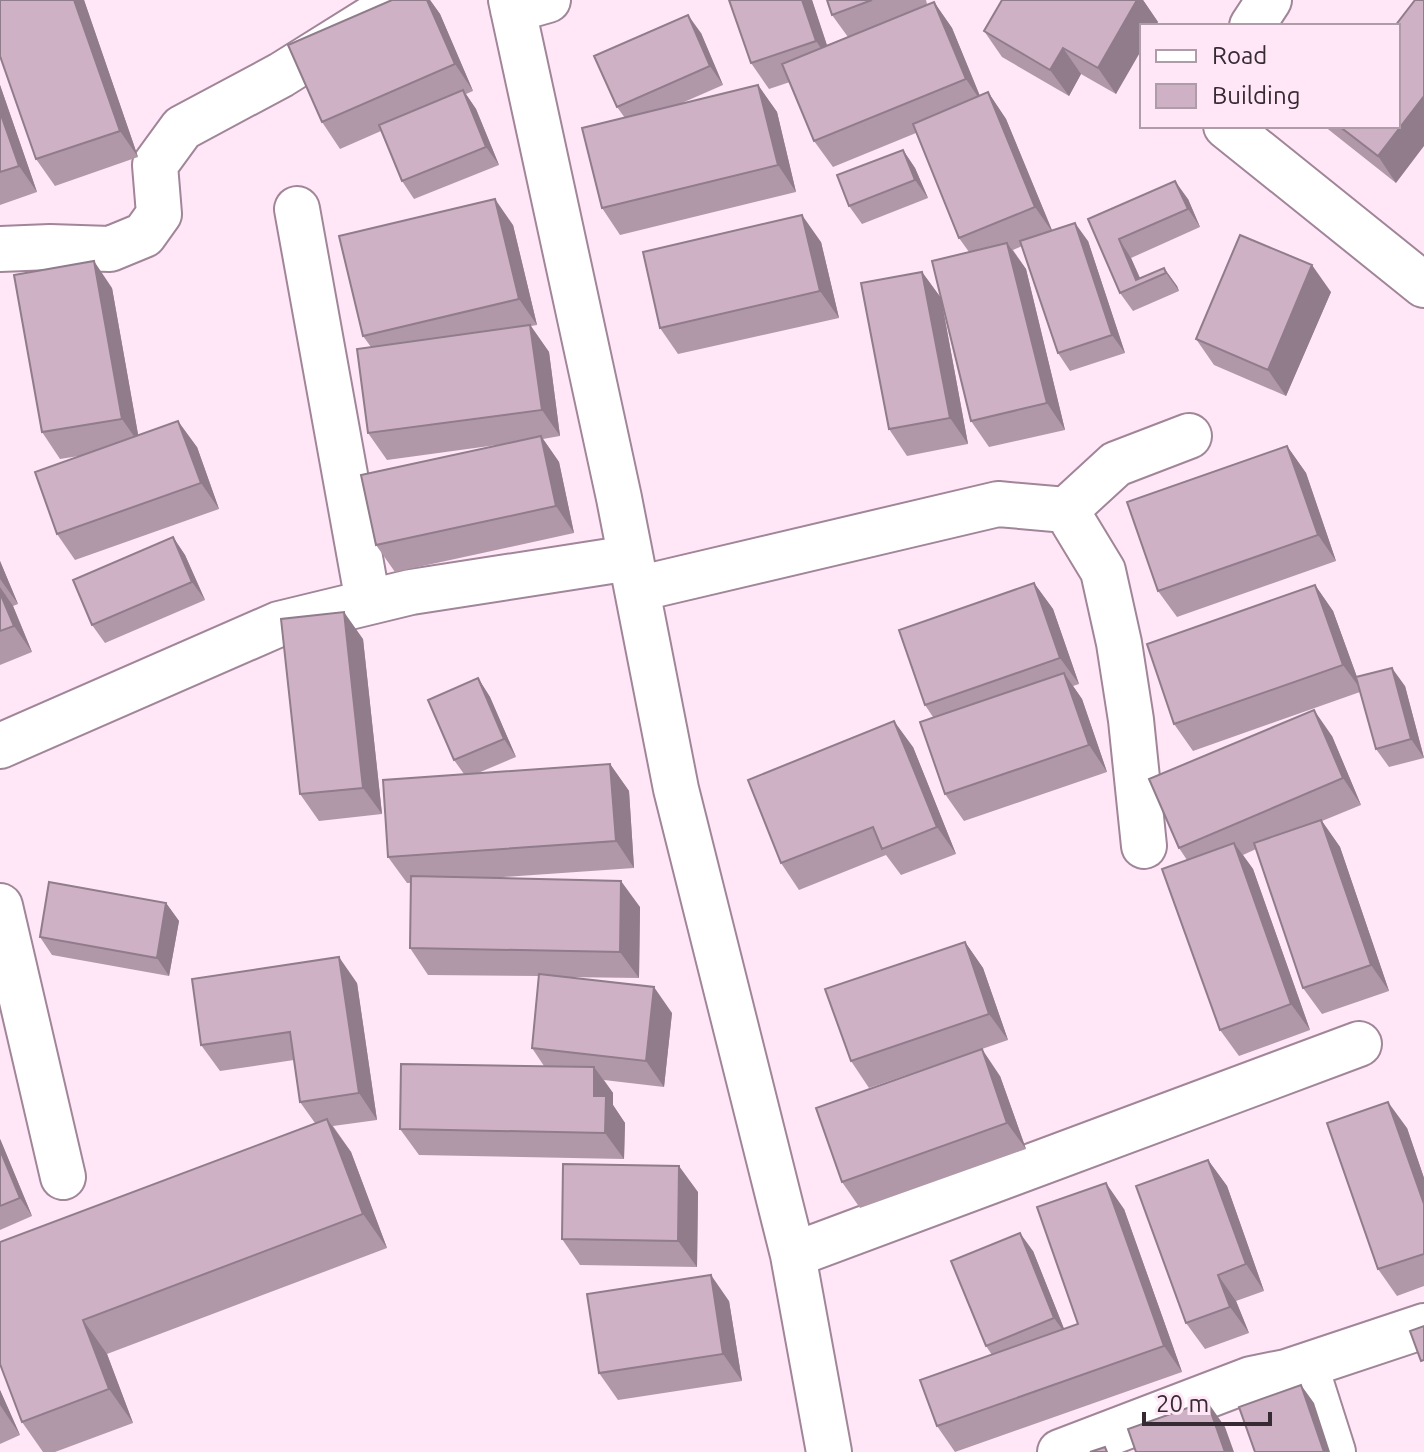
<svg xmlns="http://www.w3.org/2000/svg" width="1424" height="1452" font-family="Ubuntu,sans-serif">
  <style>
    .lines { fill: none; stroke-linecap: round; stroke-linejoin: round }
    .minor-casing { stroke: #a18598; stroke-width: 48 }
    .minor { stroke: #fff; stroke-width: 44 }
    .wall { fill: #b198a9 }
    .shaded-wall { fill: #907c8a }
    .building { fill: #ceb1c5; stroke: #907c8a; stroke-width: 2 }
  </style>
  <rect width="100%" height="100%" fill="#ffe7f7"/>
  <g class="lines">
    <g class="minor-casing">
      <path id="minor" d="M511,0L619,498L676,789L793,1255L829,1452
        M513,10L548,0
        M1252,26L1269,0
        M1226,126L1424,285
        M297,209L368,602
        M0,249L50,247L110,249L144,235L159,214L155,165L182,128L281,75L401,0
        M1066,510L1116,464L1189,436
        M637,589L998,504L1066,510L1103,571L1119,643L1131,720L1144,846
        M0,746L279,624L411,592L630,558
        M0,906L63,1177
        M793,1255L1359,1044
        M1286,1372L1424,1326
        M1060,1452L1251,1379L1286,1372L1311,1383L1333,1452"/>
    </g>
    <use href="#minor" class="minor"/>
  </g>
  <path class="wall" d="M84,0L138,157L55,186L36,159Z
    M392,0H430L440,14L473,91L466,94L476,109L499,165L414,199L402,181L381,131L340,149L322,122Z
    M729,0H812L827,45L848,37L832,15L827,0H926L927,4L934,2L952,28L980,96L988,92L1006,119L1052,230L1088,241L1125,353L1070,371L1058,353L1022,246L1013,250L1026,269L1065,430L989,447L971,421L969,252L959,238L916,133L833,167L814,141L790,82L769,89L751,63Z
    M1002,0H1143L1158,22L1155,26H1142L1116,94L1081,74L1069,96L1002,57L984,31Z
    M701,33L723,85L675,106L758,85L777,112L796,192L620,235L602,208L625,118L617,107Z
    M0,85L37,192L0,205Z
    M1324,126H1398L1396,183Z
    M903,150L915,168L928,198L862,224L849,206Z
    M1188,199L1200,227L1131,258L1140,278L1164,268L1177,286L1179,291L1133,311L1120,293L1088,219Z
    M513,225L537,325L531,326L549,352L560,436L543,439L559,462L574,533L395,572L376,545L504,444L387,460L368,433L371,347L363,336Z
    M821,242L839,318L678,354L660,328Z
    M922,272L941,298L968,444L907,456L889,429Z
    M112,288L138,435L197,447L219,509L75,560L57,534L85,455L60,459L42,432Z
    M1331,292L1286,396L1214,365L1196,339Z
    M1287,446L1306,473L1336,561L1177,617L1158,591Z
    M173,537L185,555L205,600L105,643L92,625Z
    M0,561L18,604L13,606L32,652L0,665Z
    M1034,583L1053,609L1079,684L1073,686L1082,699L1107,772L964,821L945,794L933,717L925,705Z
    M1315,585L1333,611L1357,677L1405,686L1424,758L1389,767L1376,749L1360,692L1193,751L1174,724Z
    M363,639L382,814L319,821L300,794Z
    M478,678L490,697L516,757L478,773L610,764L629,791L634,868L490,878L640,907L639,978L565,977L672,1013L664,1087L604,1080L613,1093V1105L625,1123L624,1159L419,1155L400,1129L544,1066L532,1048L539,976L428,975L410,948L411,883H407L388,857L464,774L454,760Z
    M1332,736L1361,805L1322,821L1340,847L1389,991L1322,1014L1303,988L1256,849L1243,855L1253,869L1310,1030L1239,1056L1220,1030L1187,860L1179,848Z
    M913,747L956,854L901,875L886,855L799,890L781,863Z
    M166,903L179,921L169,976L52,955L40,937Z
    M965,942L983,968L1008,1040L869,1088L851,1061Z
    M357,983L377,1120L333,1126L351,1152L387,1248L107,1354L133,1423L55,1452H43L22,1422L0,1364L315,1123L300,1102L294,1060L220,1071L201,1045Z
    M1000,1076L1026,1149L860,1208L842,1182Z
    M1407,1128L1424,1178V1286L1397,1296L1378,1269Z
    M0,1139L32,1216L0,1230Z
    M1208,1160L1227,1186L1264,1291L1236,1301L1249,1333L1205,1349L1186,1323Z
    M698,1192L697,1267L580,1265L562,1239Z
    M1124,1209L1182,1372L955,1452L937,1426L992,1355L986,1346L1033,1251L1064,1329L1078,1324Z
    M729,1301L742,1381L618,1400L599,1373Z
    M0,1390L20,1435L0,1444Z"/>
  <path class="shaded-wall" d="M74,0H84L138,157L120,131Z
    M427,0H430L440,14L473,91L455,64Z
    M802,0H812L834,67L816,41Z
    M1137,0H1143L1158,22L1155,26H1142V49L1116,94L1098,68Z
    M934,2L952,28L984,106L966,79Z
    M688,15L701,33L723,85L710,66Z
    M1063,48L1081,74L1069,96L1050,70Z
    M0,85L37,192L19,166L0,112Z
    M758,85L777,112L796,192L778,165Z
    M463,90L476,109L499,165L486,147Z
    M988,92L1006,119L1053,233L1035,207Z
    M1424,96V146L1396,183L1378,156Z
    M903,150L915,168L928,198L915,180Z
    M1175,181L1188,199L1200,227L1188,209Z
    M495,199L513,225L537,325L519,299Z
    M802,215L821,242L839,318L820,291Z
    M1075,223L1088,241L1125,353L1112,335Z
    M1119,239L1131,258L1142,283L1136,280Z
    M1007,243L1026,269L1065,430L1047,403Z
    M94,261L112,288L140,445L122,419Z
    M1312,265L1331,292L1286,396L1268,370Z
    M1164,268L1177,286L1179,291L1166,273Z
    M922,272L941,298L968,444L950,418Z
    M530,325L549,352L560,436L542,410Z
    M178,421L197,447L219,509L201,483Z
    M541,436L559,462L574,533L556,506Z
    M1287,446L1306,473L1336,561L1318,535Z
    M173,537L185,555L205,600L192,582Z
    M0,561L18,604L0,579Z
    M1034,583L1053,609L1079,684L1060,658Z
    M1315,585L1333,611L1362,691L1343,665Z
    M0,587L13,606L32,652L14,626L0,593Z
    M344,612L363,639L382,814L363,788Z
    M1392,668L1405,686L1424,758L1411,739Z
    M1064,673L1082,699L1107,772L1089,745Z
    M478,678L490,697L516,757L504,739Z
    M1314,710L1332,736L1361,805L1343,778Z
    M894,721L913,747L956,854L937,827Z
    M610,764L629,791L634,868L616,841Z
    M1321,820L1340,847L1389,991L1371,965Z
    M1234,843L1253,869L1310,1030L1291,1004Z
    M621,881L640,907L639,978L620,952Z
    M166,903L179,921L169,976L157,958Z
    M965,942L983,968L1008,1040L989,1014Z
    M339,957L357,983L377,1120L359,1093Z
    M654,987L672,1013L664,1087L646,1061Z
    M982,1049L1000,1076L1026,1149L1007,1123Z
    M594,1067L613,1093V1105L625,1123L624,1159L605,1133L594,1096Z
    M1388,1102L1407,1128L1424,1178V1204Z
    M327,1119L351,1152L387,1248L363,1214Z
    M0,1139L1,1141L32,1216L20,1198L0,1150Z
    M1208,1160L1227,1186L1264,1291L1246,1264Z
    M679,1166L698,1192L697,1267L678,1241Z
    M1106,1183L1124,1209L1182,1372L1164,1346Z
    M1020,1233L1033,1251L1067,1336L1054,1318Z
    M711,1275L729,1301L742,1381L723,1354Z
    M1218,1275L1236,1301L1249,1333L1230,1307Z
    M83,1320L107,1354L133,1423L109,1389Z
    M1301,1385L1314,1403L1330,1452H1324Z
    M0,1390L20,1435L0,1405Z
    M1207,1401L1225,1427L1234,1452H1225Z"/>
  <path class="building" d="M0,0H74L120,131L36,159L0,56Z
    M392,0H427L455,64L322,122L288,45Z
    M729,0H802L816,41L751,63Z
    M827,0H872L832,15Z
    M1002,0H1137L1098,68L1063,48L1050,70L984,31Z
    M1415,0H1424V96L1378,156L1339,126H1398V26H1395Z
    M934,2L966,79L814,141L782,64Z
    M688,15L710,66L617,107L594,56Z
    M758,85L778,165L602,208L582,128Z
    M463,90L486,147L402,181L379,125Z
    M988,92L1035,207L959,238L913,124Z
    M0,112L19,166L0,172Z
    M903,150L915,180L849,206L837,175Z
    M1175,181L1188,209L1119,239L1136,280L1164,268L1166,273L1120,293L1088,219Z
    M495,199L519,299L363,336L339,236Z
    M802,215L820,291L660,328L643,252Z
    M1075,223L1112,335L1058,353L1020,241Z
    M1240,235L1312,265L1268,370L1196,339Z
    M1007,243L1047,403L971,421L932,261Z
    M94,261L122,419L42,432L14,275Z
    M922,272L950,418L889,429L861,283Z
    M530,325L542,410L368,433L357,349Z
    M178,421L201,483L57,534L35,472Z
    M541,436L556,506L376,545L361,475Z
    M1287,446L1318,535L1158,591L1127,502Z
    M173,537L192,582L92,625L73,580Z
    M1034,583L1060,658L925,705L899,630Z
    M1315,585L1343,665L1174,724L1147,644Z
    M0,593L14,626L0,631Z
    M344,612L363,788L300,794L281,619Z
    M1392,668L1411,739L1376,749L1356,677Z
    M1064,673L1089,745L945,794L920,722Z
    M478,678L504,739L454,760L428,700Z
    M1314,710L1343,778L1179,848L1149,779Z
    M894,721L937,827L882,849L873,827L781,863L748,780Z
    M610,764L616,841L388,857L383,780Z
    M1321,820L1371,965L1303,988L1254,843Z
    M1234,843L1291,1004L1220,1030L1162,869Z
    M411,876L621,881L620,952L410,948Z
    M49,882L166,903L157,958L40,937Z
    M965,942L989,1014L851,1061L825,989Z
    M339,957L359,1093L300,1102L290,1032L201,1045L192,979Z
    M539,974L654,987L646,1061L532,1048Z
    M982,1049L1007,1123L842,1182L816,1108Z
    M401,1064L594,1067V1096H606L605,1133L400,1129Z
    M1388,1102L1424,1204V1254L1378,1269L1327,1123Z
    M327,1119L363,1214L83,1320L109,1389L22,1422L0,1364V1242Z
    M0,1150L20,1198L0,1206Z
    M1208,1160L1246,1264L1218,1275L1230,1307L1186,1323L1136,1186Z
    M563,1164L679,1166L678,1241L562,1239Z
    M1106,1183L1164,1346L937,1426L920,1380L1078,1324L1037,1207Z
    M1020,1233L1054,1318L986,1346L951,1261Z
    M711,1275L723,1354L599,1373L587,1294Z
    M1424,1326V1360L1421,1361L1410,1331Z
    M1301,1385L1324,1452H1255L1239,1407Z
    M1207,1401L1225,1452H1136L1128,1429Z
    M1105,1447L1107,1452H1090Z"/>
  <rect x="1140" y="24" width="260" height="104" fill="#ffe7f7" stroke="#af9ca9" stroke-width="2"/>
  <rect x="1156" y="50" width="40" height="12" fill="#ffffff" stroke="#af9ca9" stroke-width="2"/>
  <text x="1212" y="64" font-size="24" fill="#362b33">Road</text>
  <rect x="1156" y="84" width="40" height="24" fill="#ceb1c5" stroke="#af9ca9" stroke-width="2"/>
  <text x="1212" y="104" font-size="24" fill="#362b33">Building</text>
  <path d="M1144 1412v12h126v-12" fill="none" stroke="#362b33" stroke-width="4"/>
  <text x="1156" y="1412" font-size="24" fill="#362b33" stroke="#ffe7f7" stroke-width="6" paint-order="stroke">20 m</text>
</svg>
